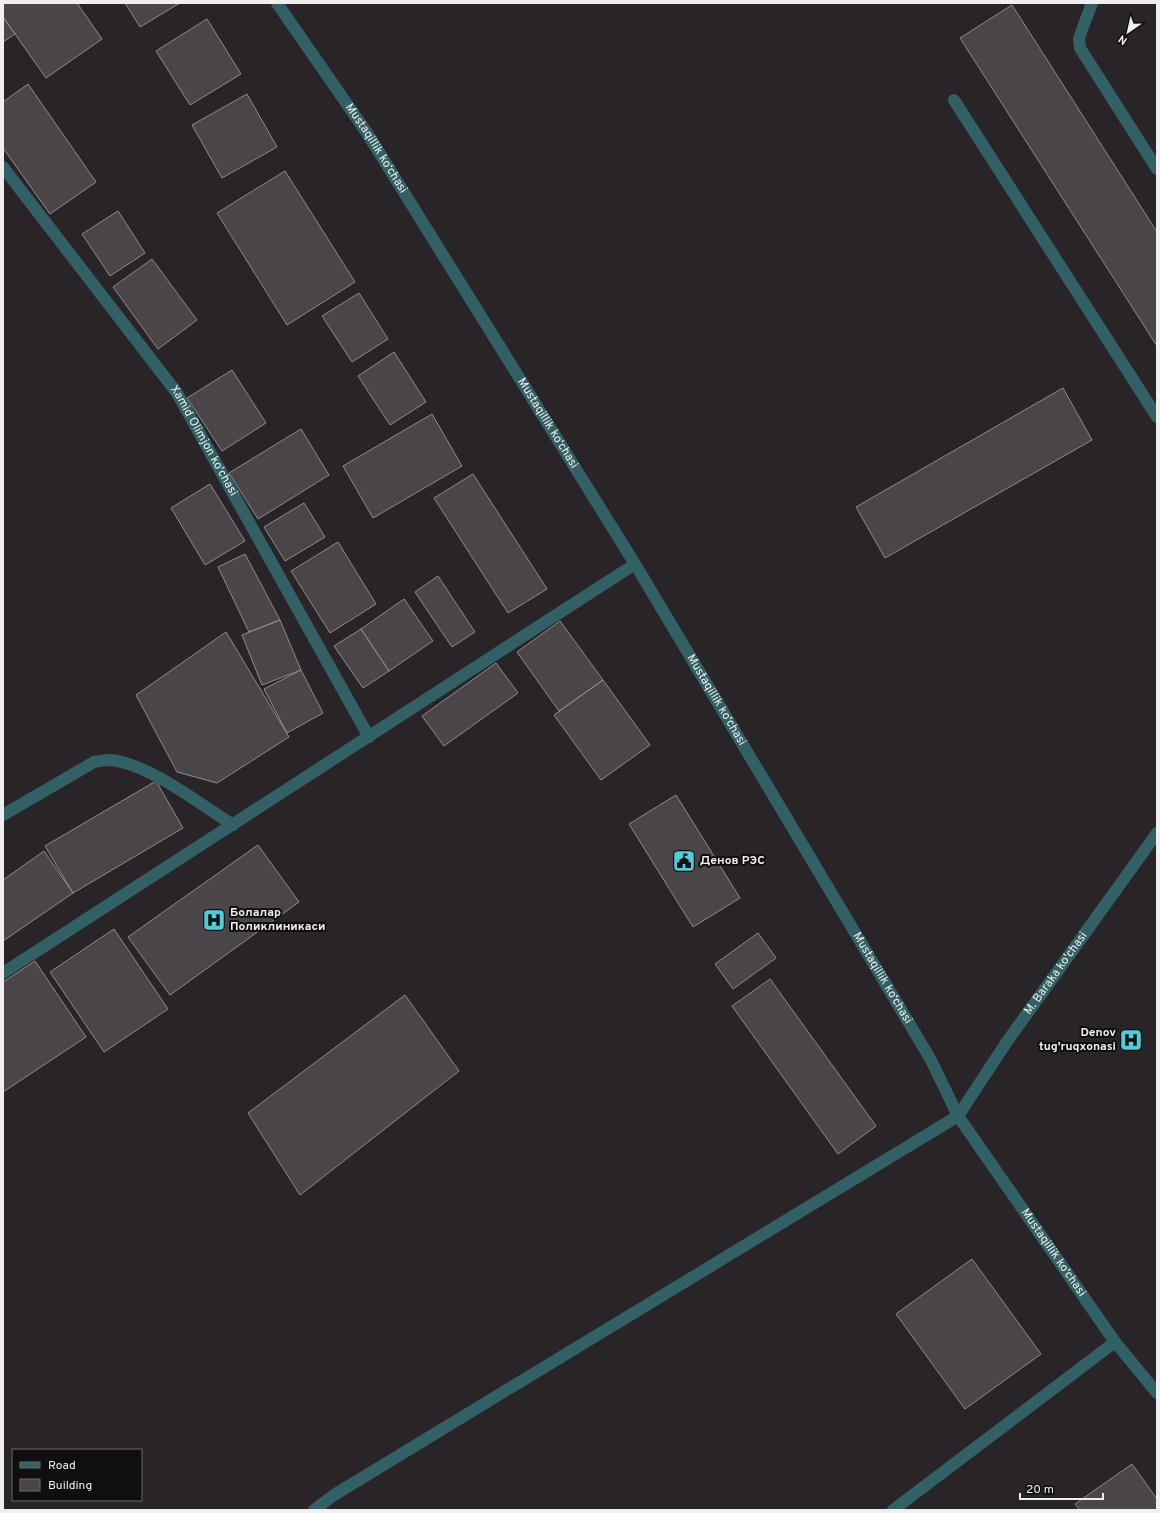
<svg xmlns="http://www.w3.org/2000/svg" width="1160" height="1513" font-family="Overpass,sans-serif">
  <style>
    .building { fill: #4a4549; stroke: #908b8f }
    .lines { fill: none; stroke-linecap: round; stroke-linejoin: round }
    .minor { stroke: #336064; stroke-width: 12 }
    .tertiary { stroke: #336064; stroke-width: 12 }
    .labels { text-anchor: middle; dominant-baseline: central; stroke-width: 4; stroke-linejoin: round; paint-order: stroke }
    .street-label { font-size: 12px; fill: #f1eef0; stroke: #100e10 }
    .poi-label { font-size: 12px; font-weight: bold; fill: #f1eef0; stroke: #100e10; text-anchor: start }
  </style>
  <rect width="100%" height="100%" fill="#292428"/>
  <path class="building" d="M3,3H77L102,39L46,78L3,17Z
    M125,3H180L140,27Z
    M1012,5L1157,232V346L960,38Z
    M3,17L15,34L3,42Z
    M207,19L241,74L190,105L156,51Z
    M28,84L96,182L50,214L3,148V102Z
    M247,94L277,147L222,178L192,125Z
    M285,171L355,282L287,325L217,213Z
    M118,211L145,253L110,276L82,234Z
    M152,259L197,320L158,349L113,287Z
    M359,293L388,339L352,362L322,316Z
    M394,352L426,402L390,425L358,376Z
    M232,370L266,423L222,451L187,398Z
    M1063,388L1092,440L885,558L856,507Z
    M432,414L462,466L373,518L343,466Z
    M301,429L329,475L258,519L229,473Z
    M473,474L547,589L508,613L434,498Z
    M210,484L245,541L205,565L171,508Z
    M304,503L325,537L285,561L264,527Z
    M338,542L376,604L330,633L291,571Z
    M245,554L280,620L249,632L218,567Z
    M438,576L475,632L452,647L415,592Z
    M404,599L433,641L389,671L361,629Z
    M280,620L301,670L262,685L242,635Z
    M560,621L603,680L559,711L517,652Z
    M361,629L389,671L363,688L334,646Z
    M226,632L289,737L217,783L177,772L136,695Z
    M496,663L518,693L444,746L422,716Z
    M301,670L323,713L287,733L264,689Z
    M603,680L650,745L601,780L554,715Z
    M156,781L183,828L73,893L45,846Z
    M676,795L740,898L693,927L629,824Z
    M258,845L299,902L170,995L128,937Z
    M44,851L73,893L3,941V880Z
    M114,929L168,1009L104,1052L50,972Z
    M758,933L776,958L733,989L715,964Z
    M35,961L86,1037L3,1092V982Z
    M770,979L876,1126L838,1154L732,1006Z
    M405,995L459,1071L300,1195L248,1113Z
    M972,1259L1041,1354L965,1409L896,1314Z
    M1132,1464L1157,1499V1510H1080L1075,1504Z"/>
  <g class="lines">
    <g class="minor">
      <path d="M1092,3L1079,38L1080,48L1157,169"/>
      <path d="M954,100L1157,417"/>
      <path id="s1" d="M3,167L177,393L369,737"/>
      <path d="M3,815L94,762C99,761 105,760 110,760C148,763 200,804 233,825"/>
      <path d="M3,973L635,564"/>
      <path d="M314,1510L334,1495L958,1116"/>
      <path d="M893,1510L1115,1342"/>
    </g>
    <g class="tertiary">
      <path id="s2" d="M277,3L367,133L635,564L931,1060L958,1116L1115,1342L1157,1393"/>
      <path id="s3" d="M958,1116L1006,1043L1157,833"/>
    </g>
  </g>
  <defs>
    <g id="civic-square" transform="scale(1.15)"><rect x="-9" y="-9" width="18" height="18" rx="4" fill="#52ccd6" stroke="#100e10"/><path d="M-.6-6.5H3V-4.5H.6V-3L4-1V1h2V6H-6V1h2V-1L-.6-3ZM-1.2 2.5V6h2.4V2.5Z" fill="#111"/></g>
    <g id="hospital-square" transform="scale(1.15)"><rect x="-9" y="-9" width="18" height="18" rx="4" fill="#52ccd6" stroke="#100e10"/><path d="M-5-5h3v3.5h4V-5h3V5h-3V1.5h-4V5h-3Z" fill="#111"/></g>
  </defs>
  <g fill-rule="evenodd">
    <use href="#civic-square" x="684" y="861"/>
    <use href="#hospital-square" x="214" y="920"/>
    <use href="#hospital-square" x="1131" y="1040"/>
  </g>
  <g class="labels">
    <g class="street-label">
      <text stroke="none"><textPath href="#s2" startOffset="176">Mustaqillik ko‘chasi</textPath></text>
      <text stroke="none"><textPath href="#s2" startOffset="500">Mustaqillik ko‘chasi</textPath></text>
      <text stroke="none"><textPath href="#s1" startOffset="340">Xamid Olimjon ko'chasi</textPath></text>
      <text stroke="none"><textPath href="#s2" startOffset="824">Mustaqillik ko‘chasi</textPath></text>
      <text stroke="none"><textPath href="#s3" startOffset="173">M. Baraka ko'chasi</textPath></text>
      <text stroke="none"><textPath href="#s2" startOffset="1148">Mustaqillik ko‘chasi</textPath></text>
      <text stroke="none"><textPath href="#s2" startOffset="1472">Mustaqillik ko‘chasi</textPath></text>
    </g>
    <g class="poi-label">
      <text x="700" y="861">Денов РЭС</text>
      <text x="230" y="913">Болалар<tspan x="230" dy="14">Поликлиникаси</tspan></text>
      <text x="1116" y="1033" text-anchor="end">Denov<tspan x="1116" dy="14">tug'ruqxonasi</tspan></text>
    </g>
  </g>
  <rect width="1160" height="1513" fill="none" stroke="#f1eef0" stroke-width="8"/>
  <rect x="12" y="1449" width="130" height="52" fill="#100e10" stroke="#6a686a"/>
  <rect x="20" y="1462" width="20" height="6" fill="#336064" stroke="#6a686a"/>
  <text x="48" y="1469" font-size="12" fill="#f1eef0">Road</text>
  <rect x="20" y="1479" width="20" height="12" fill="#4a4549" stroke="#6a686a"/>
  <text x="48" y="1489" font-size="12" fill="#f1eef0">Building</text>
  <g transform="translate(1128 32) rotate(214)" stroke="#100e10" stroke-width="3" paint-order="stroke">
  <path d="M0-3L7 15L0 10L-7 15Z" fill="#f1eef0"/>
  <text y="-6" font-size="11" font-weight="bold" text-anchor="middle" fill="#f1eef0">N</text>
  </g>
  <path d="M1020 1493v6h83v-6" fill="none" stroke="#f1eef0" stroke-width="2"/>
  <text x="1026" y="1493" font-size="12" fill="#f1eef0" stroke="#100e10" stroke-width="3" paint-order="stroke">20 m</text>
</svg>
